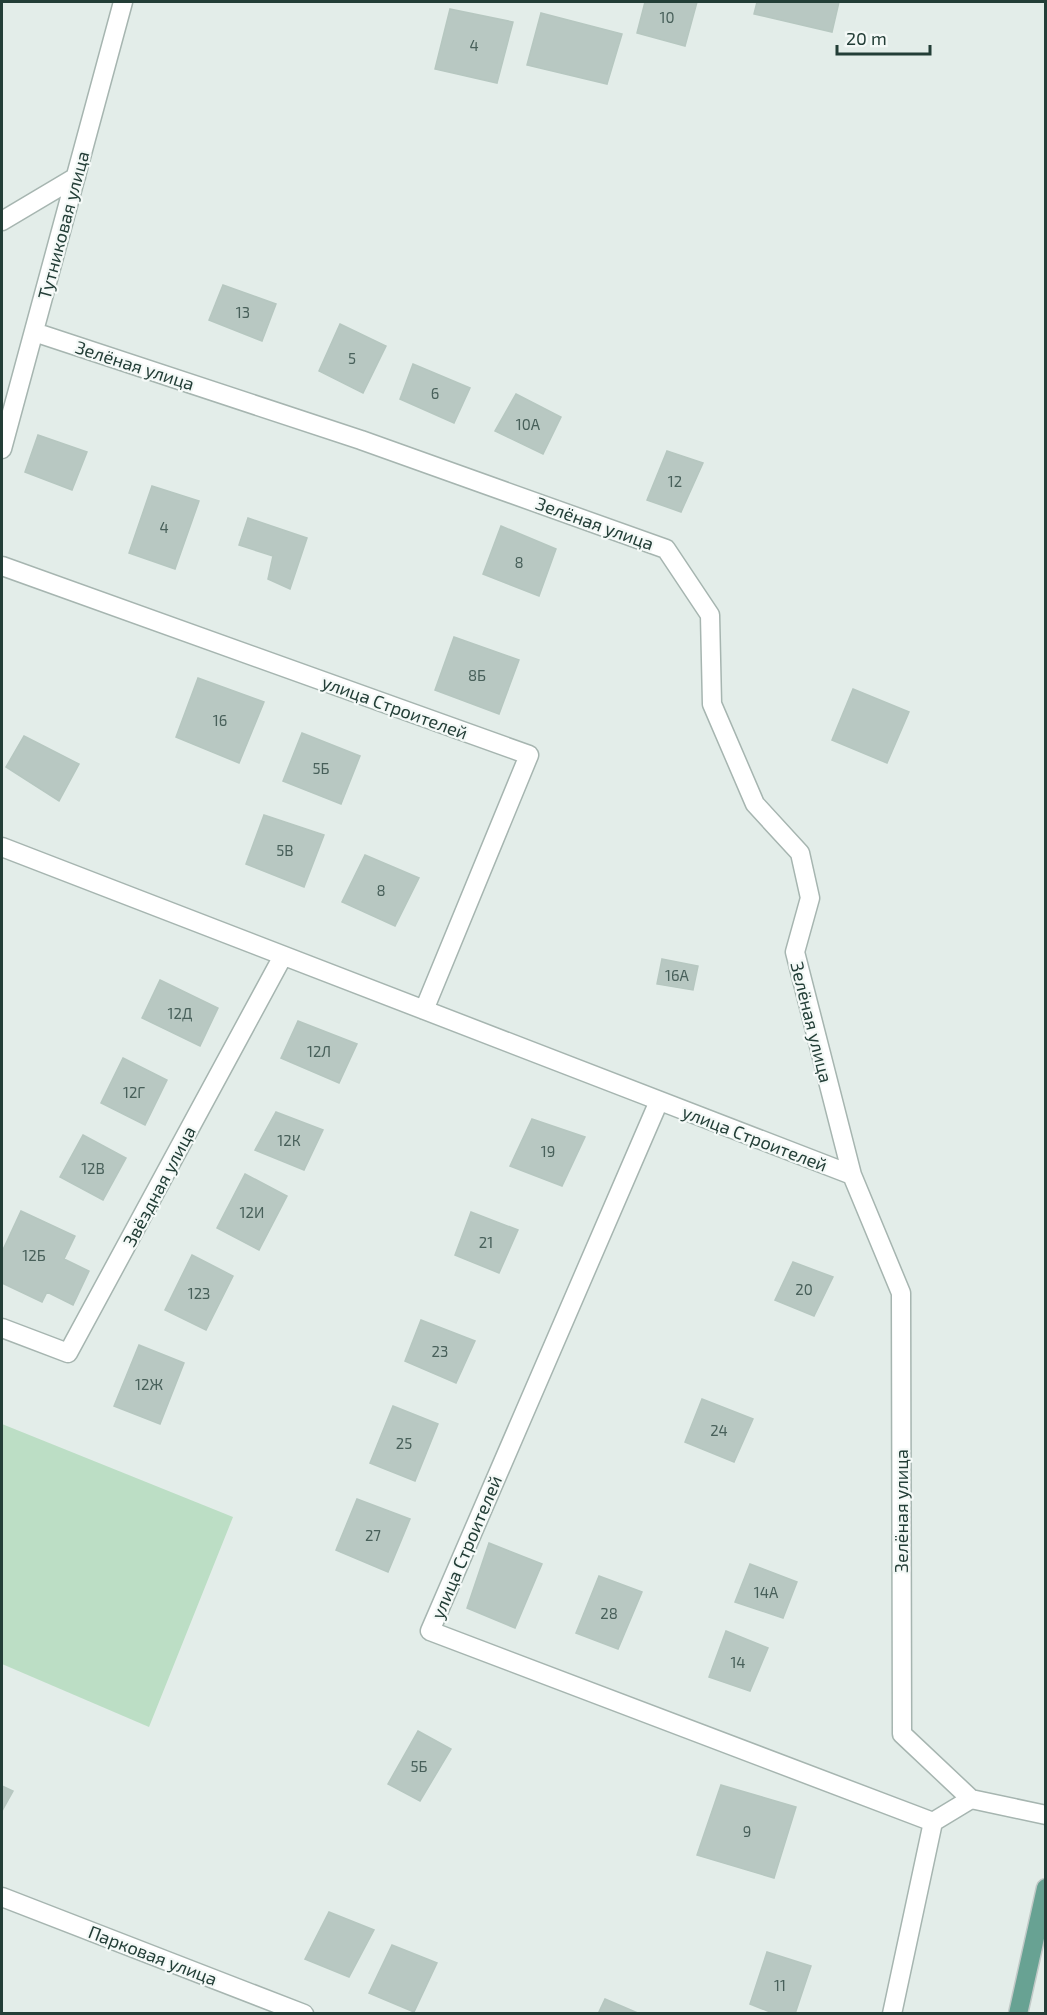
<svg xmlns="http://www.w3.org/2000/svg" width="1047" height="2015" font-family="'Exo 2',sans-serif">
  <style>
    .green { fill: #bcdec5 }
    .building { fill: #b8c8c2; stroke: #b6c7c0; stroke-width: 1.5 }
    .lines { fill: none; stroke-linecap: round; stroke-linejoin: round }
    .minor-casing { stroke: #a6b5b0; stroke-width: 21 }
    .major-casing { stroke: #c1c9c7; stroke-width: 21 }
    .minor { stroke: #fff; stroke-width: 18 }
    .major { stroke: #68a293; stroke-width: 18 }
    .labels { text-anchor: middle; dominant-baseline: central; stroke-width: 4.5; stroke-linejoin: round; paint-order: stroke }
    .number-label { font-size: 15px; fill: #48605a }
    .street-label { font-size: 18px; fill: #233e37; stroke: #f4f9f7 }
  </style>
  <rect width="100%" height="100%" fill="#e3ede9"/>
  <path class="green" d="M2,1424L233,1517L149,1727L2,1664Z"/>
  <path class="building" d="M645,2H697L685,46L637,33Z
    M757,2H839L832,32L754,14Z
    M450,9L513,22L497,83L435,69Z
    M541,13L622,34L607,84L527,65Z
    M223,285L276,304L262,341L209,320Z
    M340,324L386,346L363,393L319,371Z
    M413,364L470,388L454,423L400,399Z
    M516,394L561,417L543,454L495,431Z
    M38,435L87,452L72,490L25,472Z
    M667,451L703,463L681,512L647,500Z
    M152,486L199,501L175,569L129,553Z
    M248,518L307,538L290,589L268,579L273,556L239,545Z
    M501,526L556,549L539,596L483,574Z
    M454,637L519,660L499,714L435,690Z
    M198,678L264,702L239,763L176,737Z
    M853,689L909,712L887,763L832,740Z
    M302,733L360,756L341,804L283,781Z
    M24,736L79,764L59,801L6,767Z
    M264,815L324,835L304,887L246,864Z
    M365,855L419,878L395,926L342,902Z
    M662,959L698,966L693,990L657,984Z
    M160,980L218,1008L200,1046L142,1018Z
    M298,1021L357,1044L339,1083L281,1058Z
    M123,1058L167,1080L145,1125L101,1103Z
    M276,1112L323,1130L304,1170L255,1150Z
    M532,1119L585,1137L562,1186L510,1166Z
    M83,1135L126,1158L103,1200L60,1177Z
    M245,1174L287,1196L259,1250L217,1228Z
    M21,1211L75,1236L64,1259L89,1271L73,1305L47,1292L42,1302L2,1283V1252Z
    M471,1212L518,1230L499,1273L455,1255Z
    M192,1255L233,1276L206,1330L165,1310Z
    M793,1262L833,1277L814,1316L775,1300Z
    M421,1320L475,1341L456,1383L405,1361Z
    M139,1345L184,1363L160,1424L114,1406Z
    M702,1399L753,1419L734,1462L685,1442Z
    M393,1406L438,1424L415,1481L370,1463Z
    M357,1499L410,1519L388,1572L336,1550Z
    M489,1543L542,1564L515,1628L467,1608Z
    M750,1564L797,1582L783,1618L735,1602Z
    M599,1576L642,1592L618,1649L576,1633Z
    M726,1631L768,1648L750,1691L709,1677Z
    M418,1731L451,1749L420,1801L388,1784Z
    M721,1785L796,1807L774,1878L697,1855Z
    M2,1786L13,1791L2,1811Z
    M329,1912L374,1930L349,1977L305,1959Z
    M392,1945L437,1963L414,2012L369,1993Z
    M767,1952L811,1966L795,2014H775L750,2004Z
    M605,1999L640,2014H598Z"/>
  <g class="lines">
    <g class="minor-casing">
      <path id="minor" d="M2,221L76,177
        M34,332L361,440L666,549L710,615L712,704L755,804L800,853L810,898L795,952L852,1175L901,1293L902,1734L971,1799L1046,1815
        M2,449L123,2
        M2,566L529,755L424,1010
        M2,847L852,1175
        M659,1101L430,1631L933,1822
        M2,1328L68,1353L283,956
        M2,1897L304,2014
        M892,2014L933,1822L971,1799"/>
    </g>
    <g class="major-casing">
      <path id="major" d="M1018,2014L1046,1888"/>
    </g>
    <use href="#minor" class="minor"/>
    <use href="#major" class="major"/>
  </g>
  <g class="labels">
    <g class="number-label">
      <text x="667" y="17">10</text>
      <text x="474" y="45">4</text>
      <text x="243" y="312">13</text>
      <text x="352" y="358">5</text>
      <text x="435" y="393">6</text>
      <text x="528" y="424">10А</text>
      <text x="675" y="481">12</text>
      <text x="164" y="527">4</text>
      <text x="519" y="562">8</text>
      <text x="477" y="675">8Б</text>
      <text x="220" y="720">16</text>
      <text x="321" y="768">5Б</text>
      <text x="285" y="850">5В</text>
      <text x="381" y="890">8</text>
      <text x="677" y="975">16А</text>
      <text x="180" y="1013">12Д</text>
      <text x="319" y="1051">12Л</text>
      <text x="134" y="1092">12Г</text>
      <text x="289" y="1140">12К</text>
      <text x="548" y="1151">19</text>
      <text x="93" y="1168">12В</text>
      <text x="252" y="1212">12И</text>
      <text x="486" y="1242">21</text>
      <text x="34" y="1255">12Б</text>
      <text x="804" y="1289">20</text>
      <text x="199" y="1293">12З</text>
      <text x="440" y="1351">23</text>
      <text x="149" y="1384">12Ж</text>
      <text x="719" y="1430">24</text>
      <text x="404" y="1443">25</text>
      <text x="373" y="1535">27</text>
      <text x="766" y="1592">14А</text>
      <text x="609" y="1613">28</text>
      <text x="738" y="1662">14</text>
      <text x="419" y="1766">5Б</text>
      <text x="747" y="1831">9</text>
      <text x="780" y="1985">11</text>
    </g>
    <g class="street-label">
      <text transform="translate(63 225) rotate(-75)">Тутниковая улица</text>
      <text transform="translate(135 365) rotate(18)">Зелёная улица</text>
      <text transform="translate(595 523) rotate(20)">Зелёная улица</text>
      <text transform="translate(395 707) rotate(20)">улица Строителей</text>
      <text transform="translate(812 1022) rotate(76)">Зелёная улица</text>
      <text transform="translate(755 1138) rotate(21)">улица Строителей</text>
      <text transform="translate(159 1186) rotate(-62)">Звёздная улица</text>
      <text transform="translate(901 1511) rotate(-90)">Зелёная улица</text>
      <text transform="translate(466 1547) rotate(-67)">улица Строителей</text>
      <text transform="translate(153 1955) rotate(21)">Парковая улица</text>
    </g>
  </g>
  <rect width="1047" height="2015" fill="none" stroke="#233e37" stroke-width="6"/>
  <path d="M837 45v9h93v-9" fill="none" stroke="#233e37" stroke-width="3"/>
  <text x="846" y="45" font-size="18" fill="#233e37" stroke="#f4f9f7" stroke-width="4.5" paint-order="stroke">20 m</text>
</svg>
